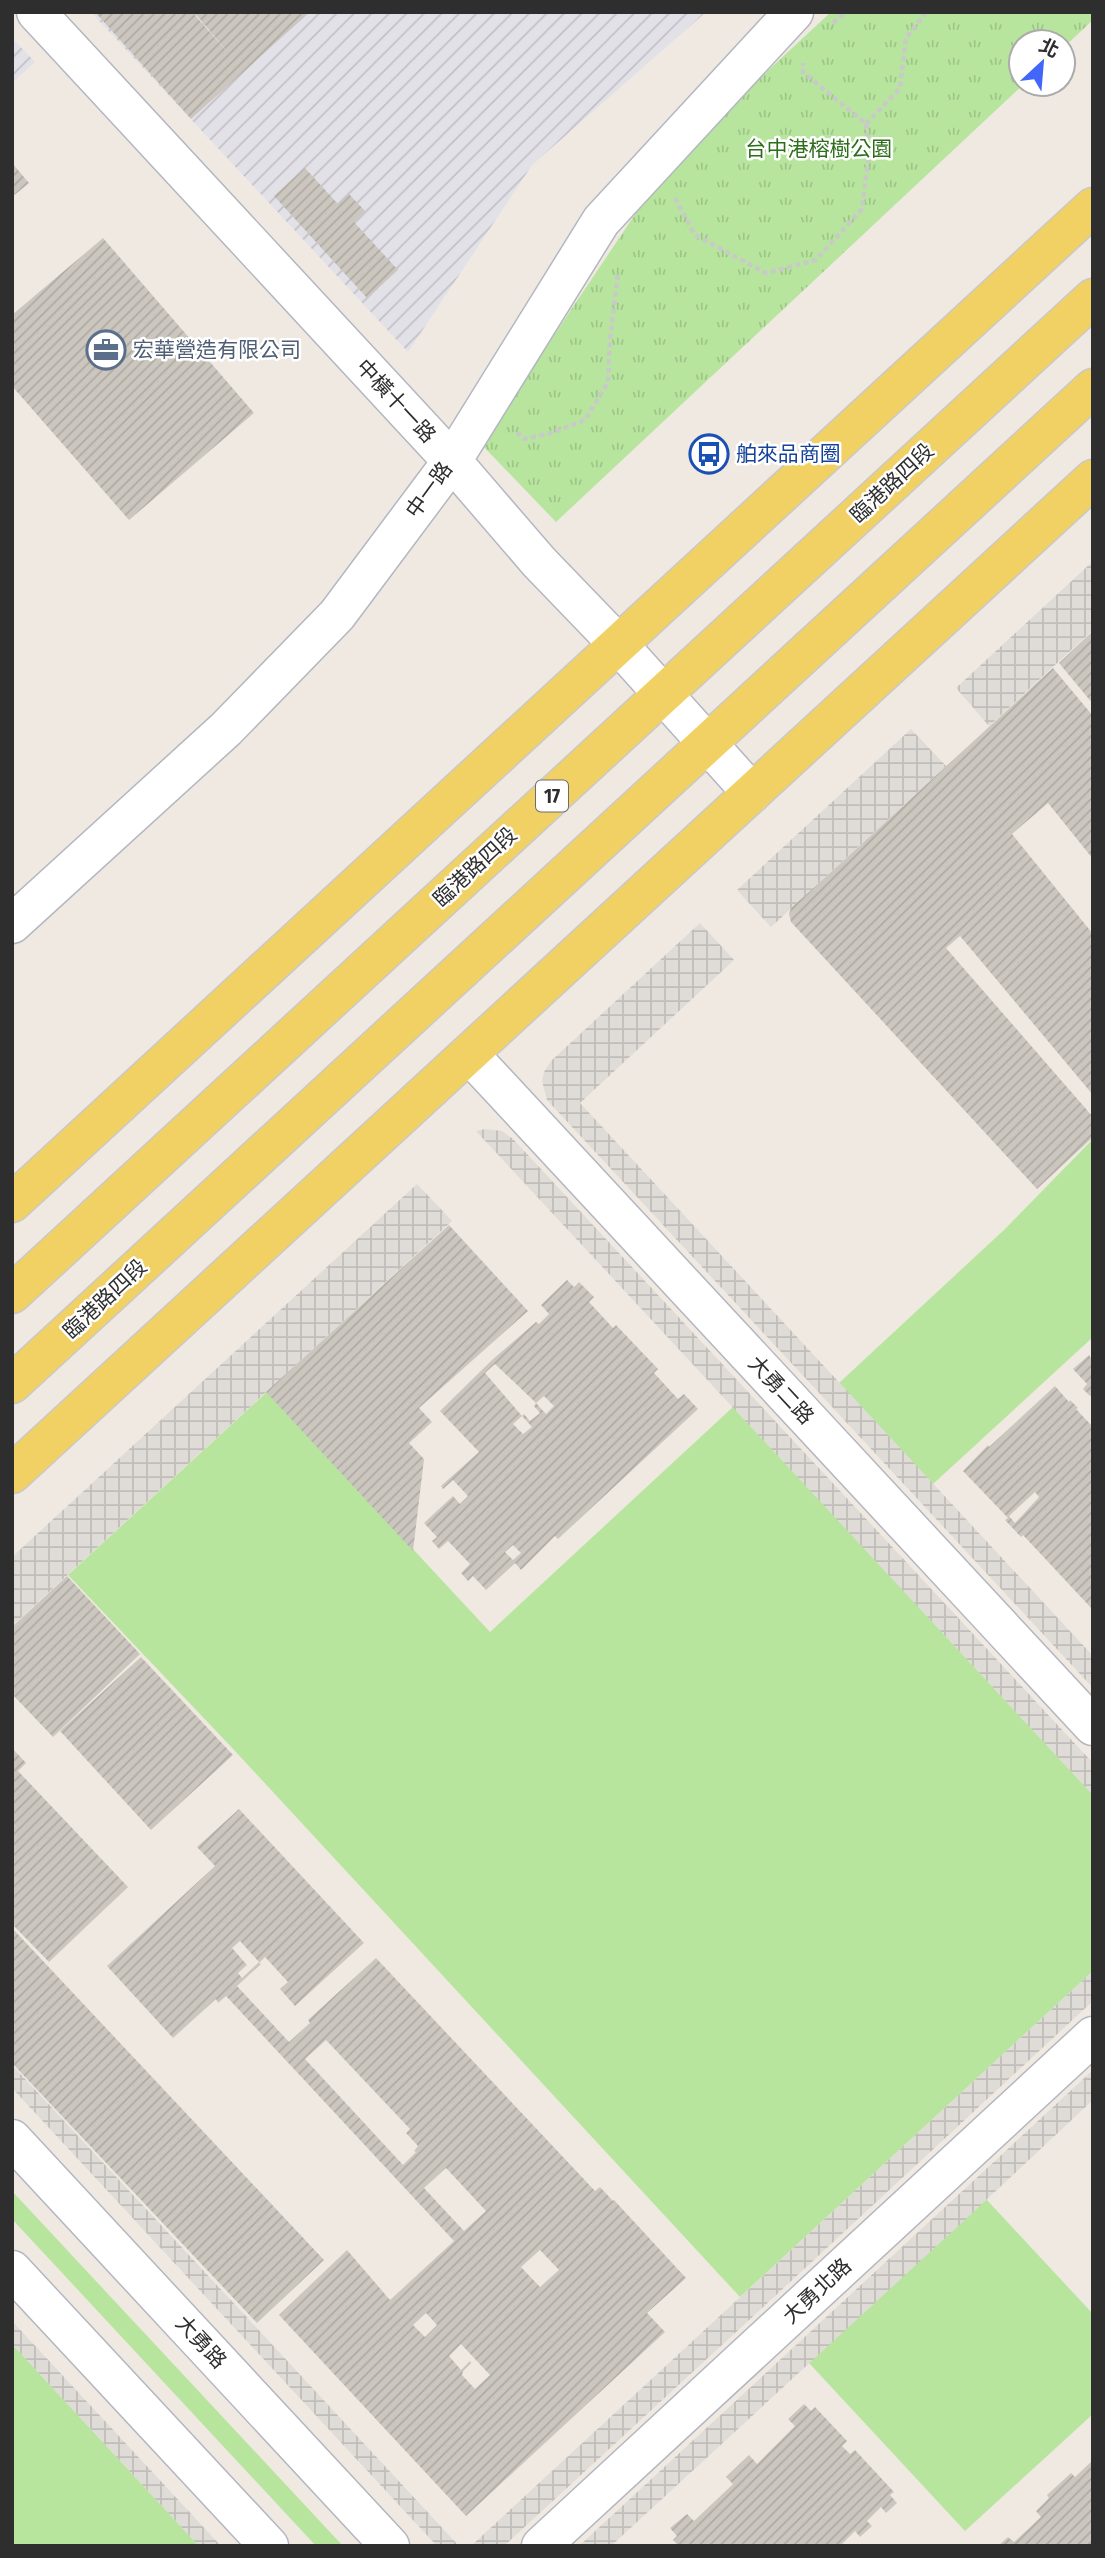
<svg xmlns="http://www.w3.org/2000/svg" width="1105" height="2558" font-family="'Fira Sans Condensed','Noto Sans TC',sans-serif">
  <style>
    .industrial { fill: url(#industrial-furrows) }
    .grass { fill: #b7e59e }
    .park { fill: url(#park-tufts) }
    .plaza { fill: url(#plaza-grid) }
    .building { fill: url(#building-hatch); fill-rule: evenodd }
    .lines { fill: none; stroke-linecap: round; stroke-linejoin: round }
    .street-casing { stroke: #b4b7c1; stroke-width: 41 }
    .secondary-casing { stroke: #b4b7c1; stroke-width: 41 }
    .primary-casing { stroke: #c9c9c9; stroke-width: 41 }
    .path { stroke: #c9c9c9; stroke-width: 4.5; stroke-dasharray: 5 3.5; stroke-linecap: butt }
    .street { stroke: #fff; stroke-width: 38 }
    .secondary { stroke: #fff; stroke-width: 38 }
    .primary { stroke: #f1d064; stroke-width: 38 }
    .labels { text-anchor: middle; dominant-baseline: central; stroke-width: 5; stroke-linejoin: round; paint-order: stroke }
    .shield { fill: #fff; stroke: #6d6d6d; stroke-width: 2 }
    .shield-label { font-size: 19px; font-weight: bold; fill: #2e2e2e }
    .park-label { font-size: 21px; fill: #2d6e1b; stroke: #fff }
    .service-label { font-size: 21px; fill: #4e5e75; stroke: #fff; text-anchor: start }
    .street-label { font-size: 21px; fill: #2e2e2e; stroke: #fff }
    .transit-label { font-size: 21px; fill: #164399; stroke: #fff; text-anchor: start }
  </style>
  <defs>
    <pattern id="industrial-furrows" width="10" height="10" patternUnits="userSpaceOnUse" patternTransform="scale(1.75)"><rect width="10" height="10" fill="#e3e1e8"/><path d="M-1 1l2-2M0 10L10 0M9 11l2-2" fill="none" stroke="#c3c1c7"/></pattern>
    <pattern id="park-tufts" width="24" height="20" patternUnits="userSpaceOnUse" patternTransform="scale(1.75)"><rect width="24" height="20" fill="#b7e59e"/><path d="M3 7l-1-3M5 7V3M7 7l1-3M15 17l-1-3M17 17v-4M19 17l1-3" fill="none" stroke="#9ec588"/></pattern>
    <pattern id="plaza-grid" width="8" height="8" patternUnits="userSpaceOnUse" patternTransform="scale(1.75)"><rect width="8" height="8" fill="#dfdcd8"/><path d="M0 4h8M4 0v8" fill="none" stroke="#c0bdba"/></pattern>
    <pattern id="building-hatch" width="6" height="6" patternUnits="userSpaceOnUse" patternTransform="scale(1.75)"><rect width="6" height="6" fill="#cbc7bf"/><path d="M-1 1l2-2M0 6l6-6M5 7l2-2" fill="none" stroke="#afaba4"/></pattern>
  </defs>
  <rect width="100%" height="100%" fill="#efe9e1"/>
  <path class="industrial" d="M91,12H706L532,165L408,352Z
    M12,38L35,62L12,83Z"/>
  <path class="grass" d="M1093,1139V1337L933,1484L839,1383L1005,1229Z
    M267,1392L490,1632L733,1407L1093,1795V1971L740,2297L236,1752L68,1575Z
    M12,2191L343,2546H316L12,2219Z
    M986,2199L1093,2314V2414L965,2531L809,2363Z
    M12,2344L199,2546H12Z"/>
  <path class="park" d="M831,12H1093V20L1063,48V42H1021V84H1024L556,522L481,444L640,207L709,125Z"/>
  <path class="plaza" d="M1091,563L1093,565V630L989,726L956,688Z
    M911,729L946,766L771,927L737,890Z
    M700,923L734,960L580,1103L1093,1656V1688L547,1100L542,1081L544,1072L551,1061Z
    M485,1129L502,1131L513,1139L1093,1763V1795L476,1131Z
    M417,1184L452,1221L12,1626V1557Z
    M1093,1971V2001L774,2297L504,2546H471Z
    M12,2065L254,2325L459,2546H437L243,2337L12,2088Z
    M1093,2070V2100L968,2217L611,2546H579Z
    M12,2321L221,2546H199L12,2344Z"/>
  <path class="building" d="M95,12H192L230,55L194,12H310L191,119Z
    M12,163L29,183L12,197Z
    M305,168L338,204L349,194L365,211L354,222L398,270L367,298L274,196Z
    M103,238L254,413L129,520L12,386V315Z
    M1093,631V704L1059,663Z
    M1053,668L1093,716V859L1048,803L1012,834L1093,934V1095L960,936L946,948L1093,1117V1137L1037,1189L791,922L789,914L791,908L818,884Z
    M449,1225L528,1311L419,1408L432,1422L409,1443L424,1459L413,1551L266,1392Z
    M567,1280L574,1287L579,1282L594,1297L589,1302L613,1328L616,1325L658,1369L654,1373L678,1399L684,1394L698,1409L558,1539L555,1536L521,1570L515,1563L486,1590L473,1576L468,1581L461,1573L470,1564L448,1541L439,1549L432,1541L437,1537L424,1523L453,1496L460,1504L468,1496L453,1480L443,1489L441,1486L479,1452L440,1411L492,1360L536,1322L539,1324L549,1314L541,1305ZM495,1364L536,1403L544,1396L554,1406L546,1414L536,1403L534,1406L540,1413L530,1421L524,1414L522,1416L532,1427L523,1434L513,1424L522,1416L485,1373ZM513,1545L521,1553L513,1560L505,1552Z
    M1089,1355L1091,1358L1093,1356V1394L1090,1396L1083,1389L1087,1384L1073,1369Z
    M1055,1386L1069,1402L1070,1400L1078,1408L1076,1409L1093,1427V1610L1023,1535L1021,1537L1005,1520L1008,1518L963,1471L988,1445L989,1447ZM1035,1492L1039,1497L1015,1523L1009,1516Z
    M67,1576L140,1654L53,1737L12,1694V1627Z
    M141,1657L233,1755L151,1830L60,1731Z
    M12,1748L26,1763L18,1771L128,1887L49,1962L12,1924Z
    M239,1809L364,1943L295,2006L280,1989L288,1982L265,1957L259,1963L261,1964L237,1986L289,2042L310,2023L308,2020L376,1958L595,2191L600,2187L613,2201L614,2200L686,2278L647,2313L665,2332L466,2516L279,2315L347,2250L390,2300L454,2241L226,1996L218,2003L216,1999L173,2038L107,1966L215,1866L197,1847ZM240,1941L259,1962L242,1978L238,1973L247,1965L232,1948ZM326,2040L410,2129L406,2133L418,2146L414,2151L416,2152L403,2165L305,2059ZM446,2168L486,2211L464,2231L424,2188ZM540,2250L559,2270L540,2287L521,2267ZM426,2313L437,2325L425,2337L413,2325ZM461,2344L490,2375L475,2389L462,2375L463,2371L471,2363L470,2361L461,2370L449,2356Z
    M12,1928L324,2260L257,2323L12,2063Z
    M804,2404L811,2411L815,2407L847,2441L842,2446L850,2454L855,2450L894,2492L890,2495L897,2503L886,2513L881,2507L867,2521L872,2526L860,2537L855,2531L840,2546H679L673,2540L677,2536L670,2528L687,2514L694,2521L733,2484L726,2477L749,2455L757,2464L795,2426L788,2419Z
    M1093,2460V2546H998L1008,2537L1014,2542L1041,2517L1036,2511L1049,2498L1047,2495L1071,2473L1075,2477Z"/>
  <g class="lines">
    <g class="street-casing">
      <path id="street" d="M36,12L452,461L539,562L618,644L752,793
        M12,924L226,729L337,615L452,461L601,221L794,12
        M469,1054L1093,1726
        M541,2546L1093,2036"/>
    </g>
    <g class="secondary-casing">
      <path id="secondary" d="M12,2139L390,2546
        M12,2270L269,2546"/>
    </g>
    <g class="primary-casing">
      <path id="primary" d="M12,1203L1093,207
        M12,1294L1093,298
        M12,1384L1093,388
        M12,1474L1093,479"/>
    </g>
    <path class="path" d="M833,23L846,12
      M866,124L900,88L906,38L926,12
      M675,198L695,235L766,273L816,260L862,209L869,154L866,124L803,72V63
      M517,432L524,439L551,433L585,420L608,382L610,338L618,275"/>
    <use href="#street" class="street"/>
    <use href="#secondary" class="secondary"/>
    <use href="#primary" class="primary"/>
  </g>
  <defs>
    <g id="office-ring" transform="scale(2.0125)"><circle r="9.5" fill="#fff" stroke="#5c6f8a" stroke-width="1.5"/><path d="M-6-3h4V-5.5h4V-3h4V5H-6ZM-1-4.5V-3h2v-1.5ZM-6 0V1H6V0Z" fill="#5c6f8a"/></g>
    <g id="bus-ring" transform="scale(2.0125)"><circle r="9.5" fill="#fff" stroke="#1a4fb4" stroke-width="1.5"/><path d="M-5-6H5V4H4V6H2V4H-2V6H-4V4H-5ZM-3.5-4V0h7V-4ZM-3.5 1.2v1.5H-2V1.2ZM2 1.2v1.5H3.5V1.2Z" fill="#1a4fb4"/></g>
  </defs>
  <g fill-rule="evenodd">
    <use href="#office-ring" x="106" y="350"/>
    <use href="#bus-ring" x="709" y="454"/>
  </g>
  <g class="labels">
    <rect class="shield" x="536" y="780.5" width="32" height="31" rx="5"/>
    <g class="shield-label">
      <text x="552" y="796">17</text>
    </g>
    <g class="park-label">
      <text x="819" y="149">台中港榕樹公園</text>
    </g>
    <g class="service-label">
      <text x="133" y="350">宏華營造有限公司</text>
    </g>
    <g class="street-label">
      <text transform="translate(396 401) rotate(47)">中橫十一路</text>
      <text transform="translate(892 483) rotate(-43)">臨港路四段</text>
      <text transform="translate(429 490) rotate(-54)">中一路</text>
      <text transform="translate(475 867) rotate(-43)">臨港路四段</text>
      <text transform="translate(105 1299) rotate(-43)">臨港路四段</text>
      <text transform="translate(781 1390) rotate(47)">大勇二路</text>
      <text transform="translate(817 2291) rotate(-43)">大勇北路</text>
      <text transform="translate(201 2342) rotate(47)">大勇路</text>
    </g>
    <g class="transit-label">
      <text x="736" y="454">舶來品商圈</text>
    </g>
  </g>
  <rect width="1105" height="2558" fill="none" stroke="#2e2e2e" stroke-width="28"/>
  <g transform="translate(1042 63) rotate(26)"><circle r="33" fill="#ffffff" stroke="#ababab" stroke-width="2"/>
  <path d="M0-5L12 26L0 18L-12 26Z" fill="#4366fa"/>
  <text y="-10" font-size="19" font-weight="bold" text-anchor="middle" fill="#2e2e2e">北</text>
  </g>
</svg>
